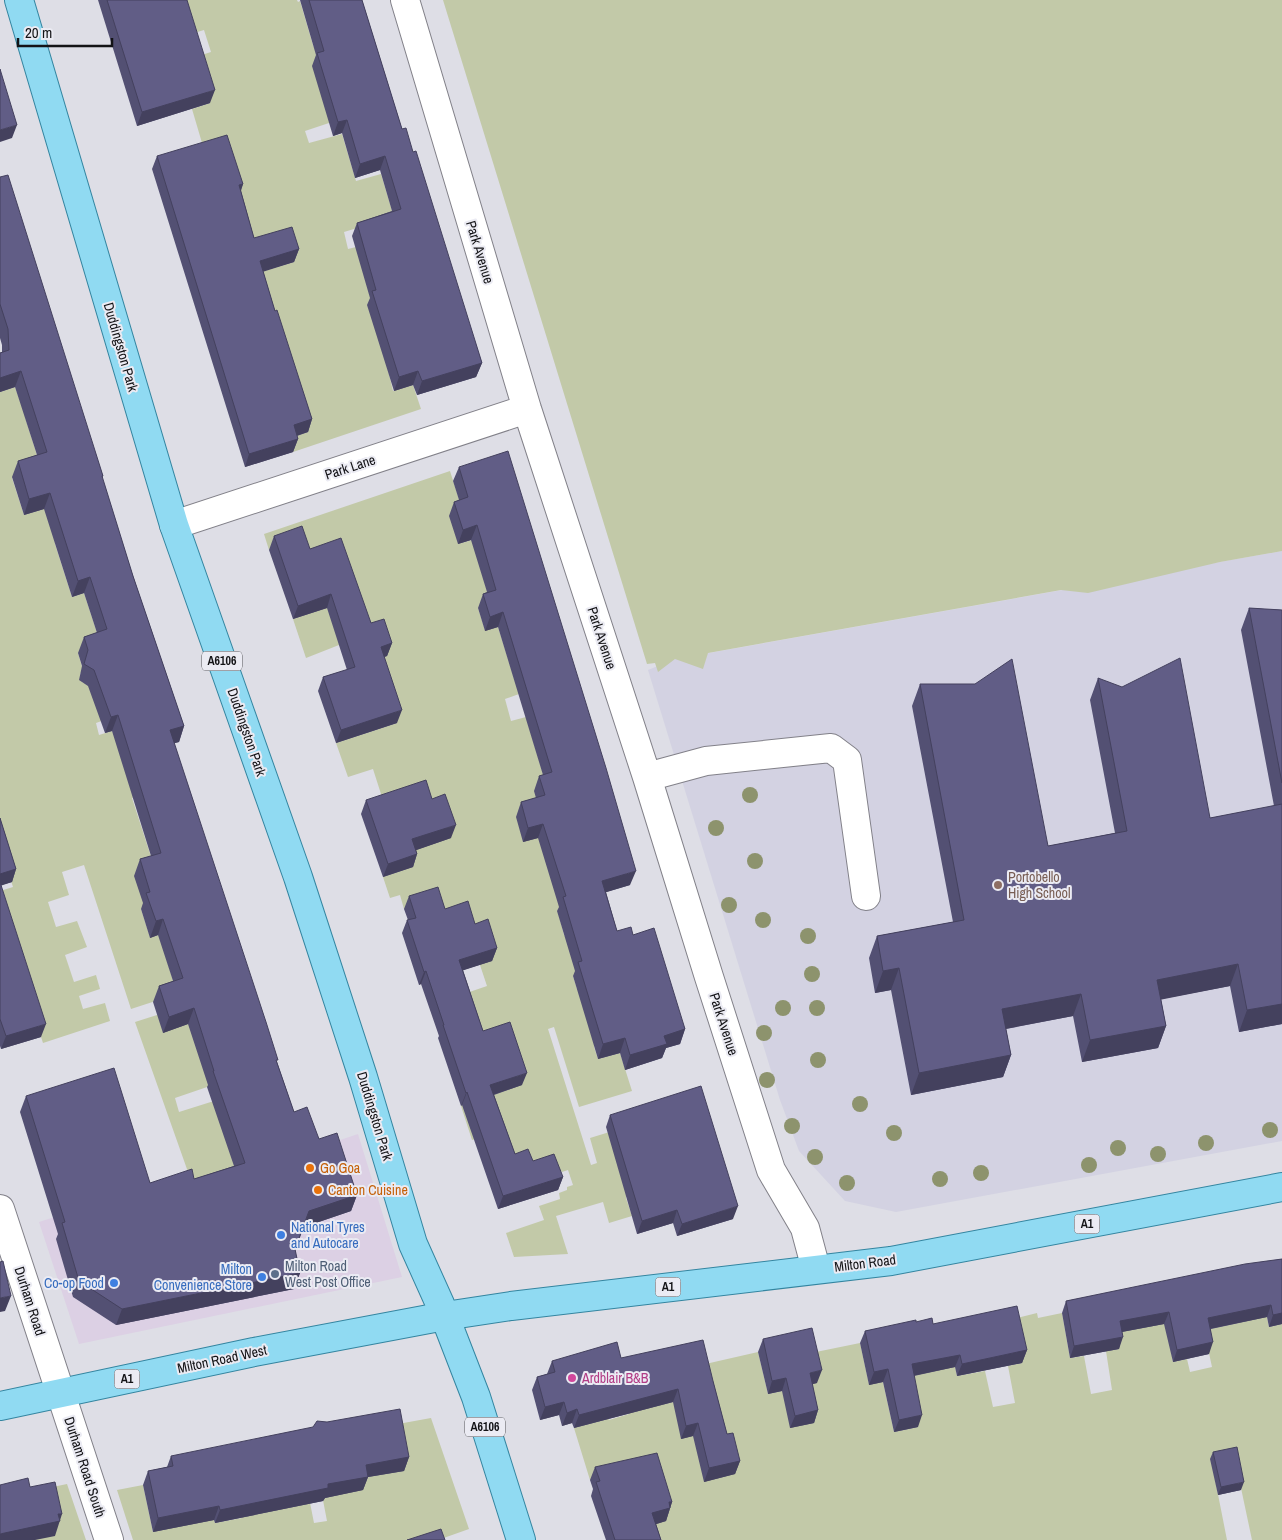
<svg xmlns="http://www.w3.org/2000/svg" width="1282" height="1540" font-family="'Archivo Narrow',sans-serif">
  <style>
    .commercial { fill: #dcd0e4 }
    .built { fill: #d3d2e2 }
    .green { fill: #c2c9a8 }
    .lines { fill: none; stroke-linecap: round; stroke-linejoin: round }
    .minor-casing { stroke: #828189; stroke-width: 30 }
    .major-casing { stroke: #3485a0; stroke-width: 30 }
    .minor { stroke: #fff; stroke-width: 28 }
    .major { stroke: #90daf2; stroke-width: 28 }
    .tree { fill: #8d936d }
    .wall { fill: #535073 }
    .shaded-wall { fill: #44415e }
    .building { fill: #615d86; stroke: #44415e }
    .education-dot { fill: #8d6e63; stroke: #ebebf3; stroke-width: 2 }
    .food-dot { fill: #e8710a; stroke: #ebebf3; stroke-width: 2 }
    .shop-dot { fill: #3f7fe0; stroke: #ebebf3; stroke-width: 2 }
    .service-dot { fill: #5c6f8a; stroke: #ebebf3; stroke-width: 2 }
    .hotel-dot { fill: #d1479c; stroke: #ebebf3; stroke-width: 2 }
    .labels { text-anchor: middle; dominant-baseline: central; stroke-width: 4; stroke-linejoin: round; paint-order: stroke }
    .shield { fill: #ebebf3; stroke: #545458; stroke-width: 1 }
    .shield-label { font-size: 12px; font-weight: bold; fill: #131316 }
    .street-label { font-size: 14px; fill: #131316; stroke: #ebebf3 }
    .education-label { font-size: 14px; fill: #785e54; stroke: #ebebf3; text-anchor: start }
    .food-label { font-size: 14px; fill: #c56008; stroke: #ebebf3; text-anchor: start }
    .shop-label { font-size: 14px; fill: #366cbe; stroke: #ebebf3; text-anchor: end }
    .service-label { font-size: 14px; fill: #4e5e75; stroke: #ebebf3; text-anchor: start }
    .hotel-label { font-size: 14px; fill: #b23c85; stroke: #ebebf3; text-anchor: start }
  </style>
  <rect width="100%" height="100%" fill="#dedee6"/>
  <path class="commercial" d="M358,1134L402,1277L79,1344L39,1222L189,1174L194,1189Z"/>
  <path class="built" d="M1282,551V1141L896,1212L845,1201L799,1151L780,1100L648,670L675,659Z"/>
  <path class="green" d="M139,0H297L298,2L300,1L313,45L347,117L305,131L309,143L342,134L356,181L381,174L394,217L344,232L348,249L356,247L372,303L393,391L413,385L421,409L293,452L289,438L308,432L305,422L256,328L258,273L294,262L248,248L205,153L192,109L210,103L195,57L211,52L204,30L171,40Z
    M443,0H1282V551L1220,562L1088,593L1061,590L708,653L703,669L675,659L658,672L655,663L647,664Z
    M15,387L20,401L32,397L25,417L41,468L12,478L24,515L53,506L55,544L72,597L84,593L101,645L78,653L83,670L80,674L82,682L88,684L110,718L96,723L99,735L112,731L145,793L132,798L155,869L144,908L141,909L150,937L159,934L177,994L131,1009L84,865L62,872L69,895L48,902L56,927L77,921L87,947L65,955L74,982L96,975L100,989L79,996L83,1009L105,1003L110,1021L43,1043L0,911V891L13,887L0,846V392Z
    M450,471L463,512L458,544L472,540L491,604L478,608L485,630L498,627L519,694L505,699L511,721L526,717L547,787L551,834L570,880L558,912L564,935L594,970L573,976L577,989L598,982L594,1047L598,1059L620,1053L632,1091L579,1107L554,1027L548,1029L591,1165L597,1163L590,1138L642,1122L626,1198L632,1216L609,1223L603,1202L556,1216L568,1254L514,1257L506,1233L544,1220L539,1206L560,1199L559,1193L567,1190V1187L573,1185L568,1170L562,1172L560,1170L552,1173L510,1167L498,1132L472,1140L461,1106L475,1045L449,999L487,986L480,965L440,921L433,900L404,909L400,895L390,898L383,877L412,867L381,794L373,769L348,777L336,743L397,723L339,645L306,658L293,619L353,599L306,562L297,539L269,550L264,534Z
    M157,1015L188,1024L205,1019L210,1086L175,1098L179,1112L265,1085L235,1167L194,1189L135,1022Z
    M1264,1302L1269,1327L1282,1324V1540H1252L1234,1455L1211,1459L1227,1540H651L590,1480L574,1428L603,1420L604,1402L609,1420L629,1414L612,1355L624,1370L660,1405L673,1402L701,1365L758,1352L768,1394L782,1391L811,1353L860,1343L869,1384L883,1382L894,1432L918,1427L907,1377L948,1332L957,1376L985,1371L993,1407L1015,1403L1008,1366L1022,1363L1013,1319L1037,1313L1038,1318L1062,1313L1070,1358L1084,1356L1091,1394L1112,1390L1106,1351L1119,1349L1111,1306L1123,1331L1166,1321L1173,1362L1187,1359L1190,1372L1212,1367L1204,1330L1238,1323Z
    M431,1418L469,1529L438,1540H133L117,1490L143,1485L153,1532L203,1463L215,1523L242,1518L239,1506L298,1442L314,1523L327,1521L322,1495L360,1471L398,1424Z
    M67,1484L86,1540H5L0,1498Z"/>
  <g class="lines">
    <g class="minor-casing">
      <path id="minor" d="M405,0L527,409L647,777L709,977L771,1170L805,1228L816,1269
        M174,525L527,409
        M647,777L706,761L831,748L847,760L866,896
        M0,1209L109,1540"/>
    </g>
    <g class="major-casing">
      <path id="major" d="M19,0L174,525L298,877L363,1077L413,1244L440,1304L476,1397L521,1540
        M0,1406L254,1352L445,1316L511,1306L891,1261L1282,1187"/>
    </g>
    <use href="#minor" class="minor"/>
    <use href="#major" class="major"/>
  </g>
  <g class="tree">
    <circle cx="750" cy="795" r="8"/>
    <circle cx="716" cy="828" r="8"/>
    <circle cx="755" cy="861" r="8"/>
    <circle cx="729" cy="905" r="8"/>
    <circle cx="763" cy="920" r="8"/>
    <circle cx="808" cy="936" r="8"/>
    <circle cx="812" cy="974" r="8"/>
    <circle cx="783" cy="1008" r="8"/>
    <circle cx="817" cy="1008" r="8"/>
    <circle cx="764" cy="1033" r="8"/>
    <circle cx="818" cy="1060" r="8"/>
    <circle cx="767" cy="1080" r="8"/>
    <circle cx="860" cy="1104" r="8"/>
    <circle cx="792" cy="1126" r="8"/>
    <circle cx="1270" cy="1130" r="8"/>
    <circle cx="894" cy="1133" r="8"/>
    <circle cx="1206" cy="1143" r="8"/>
    <circle cx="1118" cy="1148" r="8"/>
    <circle cx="1158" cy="1154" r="8"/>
    <circle cx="815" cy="1157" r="8"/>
    <circle cx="1089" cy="1165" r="8"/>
    <circle cx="981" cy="1173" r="8"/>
    <circle cx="940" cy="1179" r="8"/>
    <circle cx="847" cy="1183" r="8"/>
  </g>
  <path class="wall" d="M98,0H187L210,103L137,126Z
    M300,0H362L402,129L482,363L476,377L417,395L413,385L394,391L367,305L370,298L352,236L357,223L392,211L380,170L355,178L342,133L333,136L312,66L316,55Z
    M157,156L243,184L241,191L254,238L299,249L294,262L263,271L275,311L312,419L308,432L297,436L298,439L293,452L245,467L152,169Z
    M0,177L103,476L102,478L133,576L184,726L179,742L174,743L277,1062L294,1112L319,1139L357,1195L351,1211L304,1227L295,1250L300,1273L294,1289L116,1325L73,1297L56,1239L58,1234L20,1112L26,1096L150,1183L194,1179L234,1166L207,1087L208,1085L188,1024L163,1033L153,1002L159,986L173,981L158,935L150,938L141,909L143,903L134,876L140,859L151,856L112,731L105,733L88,686L79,680L82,666L78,653L84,637L97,633L84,593L72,597L44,509L24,515L12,477L18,461L37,455L15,387L0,392V353L2,352V345L0,338Z
    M459,467L630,885L606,892L617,931L633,935L685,1029L680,1044L666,1048L662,1058L625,1070L620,1053L598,1059L573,976L575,971L557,911L559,907L538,838L523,842L516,817L521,802L536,798L534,791L539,776L543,775L498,627L485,631L478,608L483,594L487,592L471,540L458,544L449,516L454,502L459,500L453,481Z
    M274,536L310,549L371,623L392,643L387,656L384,657L397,723L336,743L318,691L323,677L347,670L327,608L293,619L269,550Z
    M1249,608L1282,610V1024L1239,1032L1230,986L1161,999L1166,1026L1158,1048L1082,1062L1073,1016L1006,1029L1011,1055L1003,1077L911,1095L891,990L875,993L869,958L877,936L953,922L912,706L920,684L1048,846L1115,833L1090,700L1098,678L1210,818L1274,806L1241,630Z
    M432,799L451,838L416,850L417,854L413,867L383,877L361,814L366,800Z
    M0,818L16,869L12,882L1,885L41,1037L1,1049L0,1046Z
    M409,896L445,909L475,924L497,948L492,961L463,970L483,1031L522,1085L494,1095L515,1154L533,1161L563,1177L558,1190L498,1209L462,1105L461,1106L438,1038L439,1036L421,984L419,985L402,933L407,920H408L404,909Z
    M610,1115L733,1219L677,1236L673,1223L637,1234L606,1127Z
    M1282,1259V1324L1269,1327L1267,1317L1211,1329L1209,1354L1173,1362L1164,1324L1122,1332L1119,1349L1070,1358L1062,1313L1066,1301Z
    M916,1322L933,1324L1027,1350L1022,1363L957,1376L955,1367L914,1376L918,1427L894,1432L883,1382L869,1385L860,1343L865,1331Z
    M763,1339L817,1383L812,1384L818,1410L814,1423L790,1428L782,1391L768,1394L758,1352Z
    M621,1358L713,1381L727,1434L740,1461L735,1474L704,1482L693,1436L681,1439L673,1402L574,1428L572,1423L562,1426L559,1415L540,1420L532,1390L537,1377L547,1374L552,1361Z
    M1213,1452L1241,1490L1218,1495L1210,1459Z
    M171,1456L409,1457L404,1471L368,1477L363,1490L325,1498L323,1501L215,1523L214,1520L153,1532L143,1485L148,1471L167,1467Z
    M595,1467L672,1502L666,1521L656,1524L661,1540H606L591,1496L593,1489L590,1480Z"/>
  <path class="shaded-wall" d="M215,90L210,103L137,126L142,112Z
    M347,120L342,133L333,136L338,122Z
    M17,125L12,138L0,142V130Z
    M385,156L380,170L355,178L360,164Z
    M243,184L238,197L239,185Z
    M299,249L294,262L256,274L260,261Z
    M482,363L476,377L417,395L422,381Z
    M21,371L15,387L0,392V378Z
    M418,371L413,385L394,391L399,377Z
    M312,419L308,432L289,438L294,425Z
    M298,439L293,452L245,467L249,454Z
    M50,493L44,509L24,515L29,499Z
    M477,525L471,540L458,544L463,530Z
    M90,577L84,593L72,597L78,581Z
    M331,594L327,608L293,619L298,606Z
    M503,612L498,627L485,631L490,617Z
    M392,643L387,656L376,660L381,647Z
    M402,710L397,723L336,743L341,730Z
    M118,715L112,731L105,733L111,717Z
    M184,726L179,742L164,746L170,730Z
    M543,824L538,838L523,842L528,828Z
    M456,825L451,838L408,853L412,839Z
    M417,854L413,867L383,877L388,864Z
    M16,869L12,882L0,886V874Z
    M636,871L630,885L597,895L602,881Z
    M163,919L158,935L150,938L156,921Z
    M497,948L492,961L455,973L459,960Z
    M1238,964L1230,986L1149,1002L1157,980Z
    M899,968L891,990L875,993L883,971Z
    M426,971L421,984L419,985L424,972Z
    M1081,994L1073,1016L994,1031L1002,1009Z
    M1282,1004V1024L1239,1032L1247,1010Z
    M194,1008L188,1024L163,1033L169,1017Z
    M46,1024L41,1037L1,1049L6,1036Z
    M1166,1026L1158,1048L1082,1062L1090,1040Z
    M685,1029L680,1044L666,1048L662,1058L625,1070L630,1055L664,1036Z
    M625,1038L620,1053L598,1059L603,1044Z
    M1011,1055L1003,1077L911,1095L919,1073Z
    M527,1073L522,1085L486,1097L490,1085Z
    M467,1092L462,1105L461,1106L466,1093Z
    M563,1177L558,1190L498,1209L503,1196Z
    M357,1195L351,1211L304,1227L309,1211Z
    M738,1206L733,1219L677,1236L682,1224Z
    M677,1210L673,1223L637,1234L642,1221Z
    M300,1273L294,1289L116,1325L122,1309Z
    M11,1296L5,1311L0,1312V1298Z
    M1271,1305L1267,1317L1204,1330L1208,1318Z
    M1169,1312L1164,1324L1116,1333L1120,1321Z
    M1282,1313V1324L1269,1327L1273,1315Z
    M1123,1337L1119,1349L1070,1358L1074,1346Z
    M1213,1342L1209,1354L1173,1362L1177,1350Z
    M1027,1350L1022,1363L957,1376L962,1364Z
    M960,1355L955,1367L907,1377L912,1364Z
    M888,1369L883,1382L869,1385L874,1372Z
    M822,1370L817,1383L805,1386L810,1373Z
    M786,1378L782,1391L768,1394L772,1381Z
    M678,1389L673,1402L574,1428L579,1415Z
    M564,1402L559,1415L540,1420L545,1407Z
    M577,1409L572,1423L562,1426L567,1413Z
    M818,1410L814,1423L790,1428L795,1416Z
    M922,1415L918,1427L894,1432L899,1420Z
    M698,1423L693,1436L681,1439L686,1426Z
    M409,1457L404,1471L368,1477L363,1490L325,1498L323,1501L215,1523L220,1510L328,1484L366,1465Z
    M740,1461L735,1474L704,1482L709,1468Z
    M1244,1482L1241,1490L1218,1495L1221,1487Z
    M669,1502H672L666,1521L647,1527L652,1513Z
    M219,1506L214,1520L153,1532L158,1518Z
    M58,1514H62L55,1536L35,1540H0V1534Z"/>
  <path class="building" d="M107,0H187L215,90L142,112Z
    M309,0H362L402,129L406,128L413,152L416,151L482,363L422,381L418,371L399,377L372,291L376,290L357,223L401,209L385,156L360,164L347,120L338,122L317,53L324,51Z
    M0,69L17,125L0,130Z
    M227,135L243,184L239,185L254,238L292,227L299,249L260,261L275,311L277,310L312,419L294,425L298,439L249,454L157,156Z
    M8,175L103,476H102L133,576L184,726L170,730L266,1022L278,1060H276L294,1112L307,1107L319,1139L337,1133L357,1195L309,1211L295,1249L300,1273L122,1309L79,1281L62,1223L65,1222L26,1096L114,1068L150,1183L192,1169L194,1179L245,1163L213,1071H214L194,1008L169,1017L159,986L183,978L163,919L156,921L146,893L150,892L140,859L161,853L118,715L111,717L94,670L84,664L88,650L84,637L107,629L90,577L78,581L50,493L29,499L18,461L47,452L21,371L0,378V353L9,350L8,329L0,304V177Z
    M508,451L606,768L636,871L602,881L617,931L631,927L633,935L654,928L685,1029L664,1036L667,1044L630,1055L625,1038L603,1044L578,962L582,961L563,897L566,896L543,824L528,828L521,802L545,795L539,776L552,772L503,612L490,617L483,594L496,590L477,525L463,530L454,502L468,497L459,467Z
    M302,526L310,549L341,538L371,623L384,619L392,643L381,647L402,710L341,730L323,677L355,667L331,594L298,606L274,536Z
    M1249,608L1282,610V783Z
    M1180,658L1210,818L1282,804V1004L1247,1010L1238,964L1157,980L1166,1026L1090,1040L1081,994L1002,1009L1011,1055L919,1073L899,968L883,971L877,936L964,920L920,684H975L1012,659L1048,846L1127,831L1098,678L1122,687Z
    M426,780L432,799L445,794L456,825L412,839L417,854L388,864L366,800Z
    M0,818L16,869L0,874Z
    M0,882L46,1024L6,1036L0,1019Z
    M438,887L445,909L468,901L475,924L488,919L497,948L459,960L483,1031L510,1022L527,1073L490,1085L515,1154L528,1149L533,1161L554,1154L563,1177L503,1196L467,1092L466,1093L443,1025H444L426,971L424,972L407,920L416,918L409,896Z
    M701,1086L738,1206L682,1224L677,1210L642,1221L610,1115Z
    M1282,1259V1313L1273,1315L1271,1305L1208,1318L1213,1342L1177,1350L1169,1312L1120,1321L1123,1337L1074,1346L1066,1301L1245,1264Z
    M3,1261L11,1296L0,1298V1262Z
    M1017,1306L1027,1350L962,1364L960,1355L912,1364L922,1415L899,1420L888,1369L874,1372L865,1331L916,1320V1322L932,1318L933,1324Z
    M812,1328L822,1370L810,1373L818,1410L795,1416L786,1378L772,1381L763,1339Z
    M703,1340L713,1381L727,1434L733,1433L740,1461L709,1468L698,1423L686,1426L678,1389L579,1415L577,1409L567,1413L564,1402L545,1407L537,1377L555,1372L552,1361L617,1342L621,1358Z
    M400,1409L409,1457L366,1465L368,1477L328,1484V1488L220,1510L219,1506L158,1518L148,1471L173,1466L171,1456L313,1427L317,1421L327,1422Z
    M1237,1447L1244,1482L1221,1487L1213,1452Z
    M657,1453L672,1502H669L670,1508L652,1513L661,1540H615L596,1482L600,1481L595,1467Z
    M28,1478L30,1487L55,1482L62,1514H58L60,1521L0,1534V1485Z
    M441,1529L445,1540H407Z"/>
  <circle class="education-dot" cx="998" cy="885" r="5"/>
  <g class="food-dot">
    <circle cx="310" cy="1168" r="5"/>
    <circle cx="318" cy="1190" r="5"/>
  </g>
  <g class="shop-dot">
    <circle cx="281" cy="1235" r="5"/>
    <circle cx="262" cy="1277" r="5"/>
    <circle cx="114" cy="1283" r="5"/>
  </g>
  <circle class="service-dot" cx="275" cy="1274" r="5"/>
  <circle class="hotel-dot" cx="572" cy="1378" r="5"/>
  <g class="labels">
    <g class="shield">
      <rect x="202" y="651.5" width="40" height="19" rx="4"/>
      <rect x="1074.5" y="1214.5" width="25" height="19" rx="4"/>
      <rect x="655.5" y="1277.5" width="25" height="19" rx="4"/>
      <rect x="114.5" y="1369.5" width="25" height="19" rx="4"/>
      <rect x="465" y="1417.5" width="40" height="19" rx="4"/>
    </g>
    <g class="shield-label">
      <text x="222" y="661">A6106</text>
      <text x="1087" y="1224">A1</text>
      <text x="668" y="1287">A1</text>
      <text x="127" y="1379">A1</text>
      <text x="485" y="1427">A6106</text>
    </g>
    <g class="street-label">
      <text transform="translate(480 252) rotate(73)">Park Avenue</text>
      <text transform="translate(121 347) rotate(74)">Duddingston Park</text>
      <text transform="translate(350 467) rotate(-18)">Park Lane</text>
      <text transform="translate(602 638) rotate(72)">Park Avenue</text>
      <text transform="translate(247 732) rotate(71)">Duddingston Park</text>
      <text transform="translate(724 1024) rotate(72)">Park Avenue</text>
      <text transform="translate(375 1116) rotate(73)">Duddingston Park</text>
      <text transform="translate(865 1263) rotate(-7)">Milton Road</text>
      <text transform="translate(30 1301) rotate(72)">Durham Road</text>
      <text transform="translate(222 1359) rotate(-12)">Milton Road West</text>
      <text transform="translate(85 1467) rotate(72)">Durham Road South</text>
    </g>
    <g class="education-label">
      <text x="1008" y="877">Portobello<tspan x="1008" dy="16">High School</tspan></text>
    </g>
    <g class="food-label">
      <text x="320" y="1168">Go Goa</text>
      <text x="328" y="1190">Canton Cuisine</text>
    </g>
    <g class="shop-label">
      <text x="291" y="1227" text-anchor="start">National Tyres<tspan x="291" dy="16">and Autocare</tspan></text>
      <text x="252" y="1269">Milton<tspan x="252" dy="16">Convenience Store</tspan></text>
      <text x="104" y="1283">Co-op Food</text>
    </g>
    <g class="service-label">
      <text x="285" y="1266">Milton Road<tspan x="285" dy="16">West Post Office</tspan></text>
    </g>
    <g class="hotel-label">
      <text x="582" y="1378">Ardblair B&amp;B</text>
    </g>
  </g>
  <path d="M18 38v8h94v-8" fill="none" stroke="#131316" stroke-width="2.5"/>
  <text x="25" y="38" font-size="15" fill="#131316" stroke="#ebebf3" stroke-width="4" paint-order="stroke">20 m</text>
</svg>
